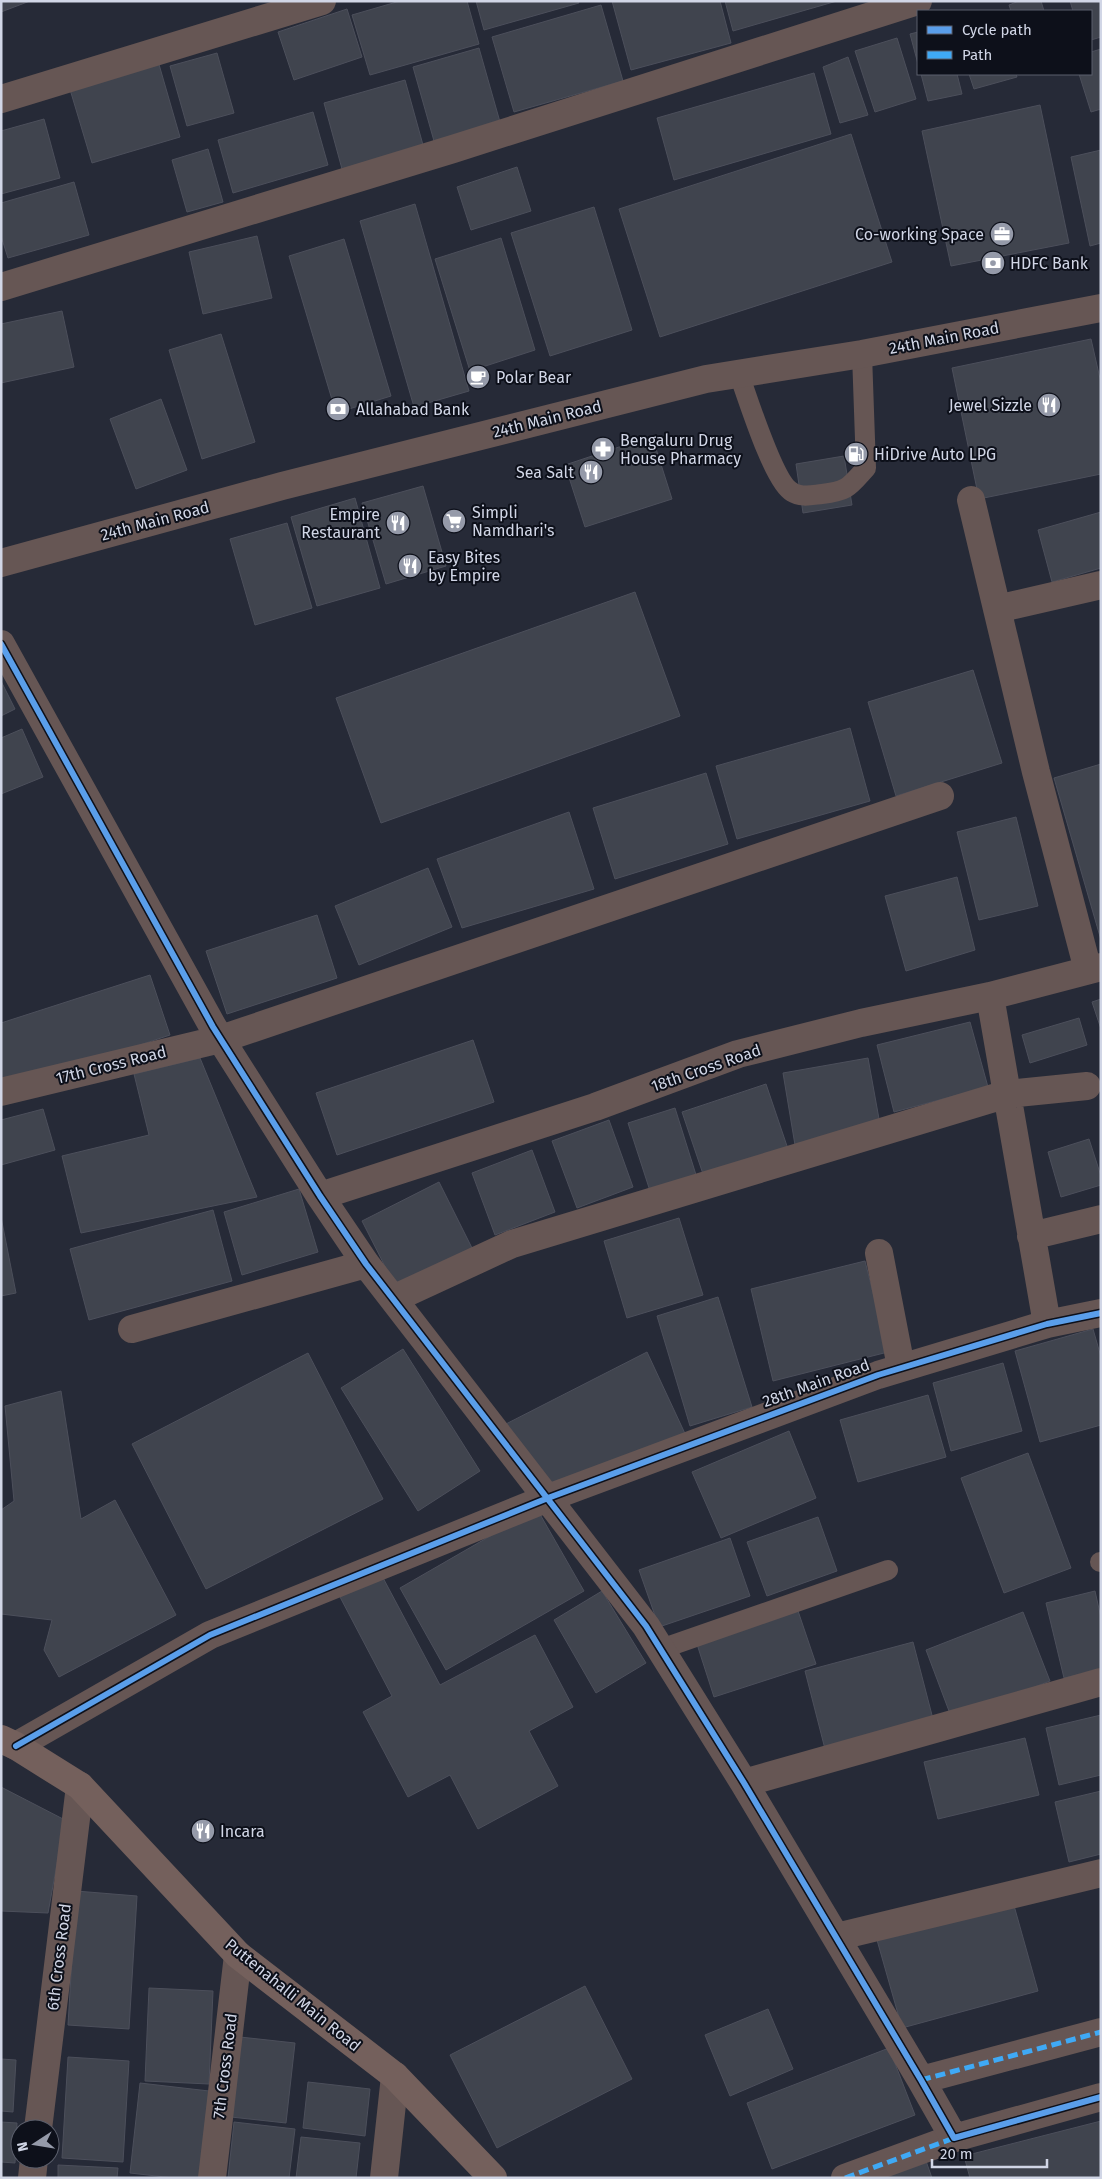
<svg xmlns="http://www.w3.org/2000/svg" width="1102" height="2179" font-family="'Fira Sans',sans-serif">
  <style>
    .building { fill: #40444e; stroke: #4c4f5b }
    .lines { fill: none; stroke-linecap: round; stroke-linejoin: round }
    .service { stroke: #665654; stroke-width: 20 }
    .pedestrian { stroke: #665654; stroke-width: 28 }
    .minor { stroke: #665654; stroke-width: 28 }
    .tertiary { stroke: #665654; stroke-width: 28 }
    .secondary { stroke: #74605c; stroke-width: 28 }
    .quiet { stroke: #3fa9f5; stroke-width: 5; stroke-dasharray: 10 5; stroke-linecap: butt }
    .cycleway-casing { stroke: #0d101a; stroke-width: 9 }
    .cycleway { stroke: #5a9eea; stroke-width: 6 }
    .labels { text-anchor: middle; dominant-baseline: central; stroke-width: 4; stroke-linejoin: round; paint-order: stroke }
    .poi-label { font-size: 16px; fill: #d1d6e6; stroke: #0d101a; text-anchor: start }
    .street-label { font-size: 16px; fill: #d1d6e6; stroke: #0d101a }
  </style>
  <rect width="100%" height="100%" fill="#262a37"/>
  <path class="building" d="M1,1H30L1,12Z
    M400,1H467L479,44L370,75L352,15Z
    M476,1H578L579,3L484,30Z
    M612,1H720L731,43L631,70Z
    M725,1H837L733,31Z
    M1019,1H1041L1044,11H1011L1009,5Z
    M1070,1H1101V37L1091,40V11H1073Z
    M601,5L623,81L514,112L492,37Z
    M347,9L362,57L294,80L278,32Z
    M918,32V64L910,34Z
    M897,38L916,99L875,112L855,51Z
    M479,48L500,122L434,141L413,67Z
    M1101,49V109L1091,112L1079,74H1091V52Z
    M217,53L234,113L187,126L170,66Z
    M848,57L868,115L840,123L823,67Z
    M158,61L180,137L92,163L69,86Z
    M814,73L831,134L674,180L657,118Z
    M921,74H957L962,94L928,101Z
    M969,74H1016L1017,77L974,89Z
    M405,80L423,145L342,169L324,103Z
    M1040,105L1069,243L951,266L922,131Z
    M313,112L328,165L233,193L218,140Z
    M44,119L60,178L1,194V131Z
    M851,134L892,262L660,337L619,209Z
    M208,149L223,202L187,212L172,160Z
    M1101,150V243L1090,246L1071,157Z
    M517,167L531,211L471,230L457,187Z
    M74,182L89,235L8,258L1,236V203Z
    M415,204L469,391L414,407L360,221Z
    M594,207L632,330L550,356L511,233Z
    M257,236L272,298L203,314L189,252Z
    M501,238L535,350L470,371L435,259Z
    M344,239L391,396L336,413L289,256Z
    M62,311L74,367L1,383V324Z
    M221,334L255,442L202,459L169,350Z
    M1091,339L1101,383V474L979,499L952,368Z
    M161,399L187,470L136,489L110,419Z
    M652,436L672,499L585,527L565,465Z
    M844,456L852,505L803,513L796,464Z
    M423,486L446,566L386,584L362,503Z
    M355,498L380,588L317,606L291,517Z
    M1101,512V568L1052,582L1038,530Z
    M287,523L312,608L255,625L230,539Z
    M635,592L680,716L381,823L336,698Z
    M973,670L1002,763L896,796L868,702Z
    M1,681L15,709L1,716Z
    M850,728L870,801L737,839L716,766Z
    M22,729L43,777L1,794V738Z
    M1101,764V940L1054,778Z
    M706,773L728,844L615,879L593,808Z
    M569,812L594,889L462,928L437,859Z
    M1016,817L1038,906L979,920L957,832Z
    M428,868L452,927L359,965L335,906Z
    M957,877L975,950L906,971L885,896Z
    M317,915L337,978L227,1014L206,951Z
    M150,975L170,1035L1,1091V1023Z
    M1101,999V1029L1092,1002Z
    M1079,1018L1087,1045L1030,1063L1022,1035Z
    M970,1022L988,1087L894,1112L877,1045Z
    M473,1040L494,1102L337,1155L316,1093Z
    M200,1058L257,1197L81,1233L62,1156L149,1135L134,1074Z
    M868,1058L881,1130L795,1145L783,1073Z
    M766,1084L788,1149L704,1177L682,1112Z
    M675,1108L697,1178L651,1194L628,1123Z
    M43,1109L55,1150L1,1165V1120Z
    M609,1120L633,1187L577,1208L552,1141Z
    M1089,1139L1101,1176V1185L1061,1197L1048,1152Z
    M532,1150L555,1212L495,1235L472,1173Z
    M439,1182L472,1248L395,1286L362,1221Z
    M299,1189L318,1252L242,1275L224,1212Z
    M213,1210L232,1281L89,1320L70,1249Z
    M1,1217L16,1293L1,1296Z
    M679,1218L703,1295L627,1318L604,1241Z
    M865,1261L888,1352L773,1381L751,1289Z
    M718,1297L752,1407L690,1426L657,1316Z
    M1093,1329L1101,1357V1425L1040,1442L1015,1351Z
    M403,1349L480,1471L418,1511L341,1388Z
    M647,1352L688,1440L551,1494L502,1426Z
    M308,1353L383,1499L206,1589L132,1444Z
    M1003,1363L1022,1431L951,1451L933,1383Z
    M61,1391L81,1519L115,1500L176,1615L59,1677L44,1650L52,1620L1,1614V1510L14,1501L5,1406Z
    M928,1395L946,1457L858,1482L840,1420Z
    M789,1431L816,1498L721,1538L692,1472Z
    M1028,1453L1071,1568L1004,1593L961,1478Z
    M537,1509L584,1591L446,1670L400,1588Z
    M818,1517L837,1571L767,1596L747,1542Z
    M730,1538L750,1596L659,1627L639,1570Z
    M381,1574L440,1685L535,1635L573,1707L529,1731L558,1786L478,1829L450,1775L408,1797L363,1712L392,1696L340,1597Z
    M602,1591L646,1663L596,1693L554,1620Z
    M1095,1591L1101,1618V1670L1064,1678L1046,1603Z
    M796,1605L816,1664L714,1697L695,1638Z
    M1023,1612L1050,1681L952,1719L926,1650Z
    M913,1642L933,1719L825,1749L805,1671Z
    M1101,1715V1775L1059,1785L1046,1728Z
    M1025,1738L1039,1795L938,1819L924,1762Z
    M1,1787L65,1820L48,1913L1,1911Z
    M1101,1791V1854L1069,1862L1055,1802Z
    M76,1891L137,1896L129,2029L68,2025Z
    M1013,1902L1038,1991L902,2028L877,1940Z
    M585,1986L632,2079L497,2148L450,2055Z
    M149,1988L213,1991L209,2084L145,2081Z
    M768,2009L793,2069L730,2096L705,2035Z
    M240,2037L295,2043L286,2123L231,2117Z
    M889,2048L915,2115L772,2169L747,2103Z
    M68,2057L129,2061L123,2162L62,2158Z
    M1,2059L16,2060L13,2112L1,2111Z
    M308,2082L370,2089L365,2136L303,2128Z
    M140,2083L209,2091L199,2178H174L130,2173Z
    M1101,2121V2178H970L964,2156Z
    M1,2122L17,2123L15,2163L1,2162Z
    M234,2122L295,2129L289,2178H228Z
    M301,2137L360,2143L356,2178H296Z
    M926,2161L932,2178H883Z
    M58,2165L118,2168L117,2178H58Z"/>
  <g class="lines">
    <path class="service" d="M739,374C747,396 774,483 792,492C801,498 812,495 822,494C848,491 849,487 866,468L862,354
      M1100,1562H1101
      M661,1649L888,1570"/>
    <path class="pedestrian" d="M845,2178L954,2138"/>
    <path class="minor" d="M1,99L322,1
      M1,287L453,149L918,1
      M971,500L1036,772L1088,970
      M997,609L1101,585
      M1,644L213,1027L320,1196L366,1264L646,1626L744,1783L921,2080L954,2138L1101,2097
      M990,996L1047,1324
      M1,1092L221,1039L940,796
      M320,1196L595,1107L738,1054L861,1023L990,996L1101,967
      M1031,1236L1101,1219
      M879,1253L901,1367
      M393,1299L512,1244L1007,1094L1087,1086
      M132,1329L366,1264
      M16,1746L210,1635L548,1498L878,1375L1047,1324L1101,1313
      M744,1783L1101,1682
      M836,1937L1101,1873
      M921,2080L1101,2032
      M38,2129L80,1786
      M32,2178L34,2159
      M212,2178L238,1955
      M384,2178L395,2076"/>
    <path class="tertiary" d="M1,563L282,486L706,379L862,354L1101,308"/>
    <path class="secondary" d="M1,1739L16,1746L80,1786L238,1955L395,2076L493,2178"/>
    <path class="quiet" d="M921,2080L1101,2032
      M845,2178L954,2138"/>
    <g class="cycleway-casing">
      <path id="cycleway" d="M1,644L213,1027L320,1196L366,1264L646,1626L744,1783L921,2080L954,2138L1101,2097
        M16,1746L210,1635L548,1498L878,1375L1047,1324L1101,1313"/>
    </g>
    <use href="#cycleway" class="cycleway"/>
  </g>
  <defs>
    <g id="office-disc" transform="scale(1.25)"><circle r="9.5" fill="#959aa9" stroke="#0d101a"/><path d="M-6-3h4V-5.5h4V-3h4V5H-6ZM-1-4.5V-3h2v-1.5ZM-6 0V1H6V0Z" fill="#fff"/></g>
    <g id="bank-disc" transform="scale(1.25)"><circle r="9.5" fill="#959aa9" stroke="#0d101a"/><path d="M-6-4H6V4H-6ZM0-2.3a2.3 2.3 0 1 0 0 4.6a2.3 2.3 0 1 0 0-4.6Z" fill="#fff"/></g>
    <g id="cafe-disc" transform="scale(1.25)"><circle r="9.5" fill="#959aa9" stroke="#0d101a"/><path d="M-5.5-4.5H6V0H3Q3 3.5 0 3.5H-2.5Q-5.5 3.5-5.5 0ZM3-3.2v2h1.7v-2ZM-6 4.5H4V6H-6Z" fill="#fff"/></g>
    <g id="restaurant-disc" transform="scale(1.25)"><circle r="9.5" fill="#959aa9" stroke="#0d101a"/><path d="M-5-6h1v4h1v-4h1v4h1v-4h1v5L-1.5 .5V6h-2V.5L-5-1ZM5-6V6H3V1.5H1.5Q1.5-4 5-6Z" fill="#fff"/></g>
    <g id="pharmacy-disc" transform="scale(1.25)"><circle r="9.5" fill="#959aa9" stroke="#0d101a"/><path d="M-2-6h4v4h4v4h-4v4h-4v-4h-4v-4h4Z" fill="#fff"/></g>
    <g id="fuel-disc" transform="scale(1.25)"><circle r="9.5" fill="#959aa9" stroke="#0d101a"/><path d="M-5.5-6h7V0h2V4h1.3V-2.5L3-4.5l.8-.8L6-3V5H2.5V1h-1V6h-7ZM-4.2-4.7v3.2H.2V-4.7Z" fill="#fff"/></g>
    <g id="supermarket-disc" transform="scale(1.25)"><circle r="9.5" fill="#959aa9" stroke="#0d101a"/><path d="M-6-5.5h2.5l.6 2H6L4.5 2H-2.5L-4.4-4H-6ZM-1.5 3.2a1.3 1.3 0 1 0 .1 0ZM3 3.2a1.3 1.3 0 1 0 .1 0Z" fill="#fff"/></g>
  </defs>
  <g fill-rule="evenodd">
    <use href="#office-disc" x="1002" y="234"/>
    <use href="#bank-disc" x="993" y="263"/>
    <use href="#cafe-disc" x="478" y="377"/>
    <use href="#restaurant-disc" x="1049" y="405"/>
    <use href="#bank-disc" x="338" y="409"/>
    <use href="#pharmacy-disc" x="603" y="449"/>
    <use href="#fuel-disc" x="856" y="454"/>
    <use href="#restaurant-disc" x="591" y="472"/>
    <use href="#supermarket-disc" x="454" y="521"/>
    <use href="#restaurant-disc" x="398" y="523"/>
    <use href="#restaurant-disc" x="410" y="566"/>
    <use href="#restaurant-disc" x="203" y="1831"/>
  </g>
  <g class="labels">
    <g class="poi-label">
      <text x="984" y="234" text-anchor="end">Co-working Space</text>
      <text x="1010" y="263">HDFC Bank</text>
      <text x="496" y="377">Polar Bear</text>
      <text x="1032" y="405" text-anchor="end">Jewel Sizzle</text>
      <text x="356" y="409">Allahabad Bank</text>
      <text x="620" y="440">Bengaluru Drug<tspan x="620" dy="18">House Pharmacy</tspan></text>
      <text x="874" y="454">HiDrive Auto LPG</text>
      <text x="574" y="472" text-anchor="end">Sea Salt</text>
      <text x="472" y="512">Simpli<tspan x="472" dy="18">Namdhari's</tspan></text>
      <text x="380" y="514" text-anchor="end">Empire<tspan x="380" dy="18">Restaurant</tspan></text>
      <text x="428" y="557">Easy Bites<tspan x="428" dy="18">by Empire</tspan></text>
      <text x="220" y="1831">Incara</text>
    </g>
    <g class="street-label">
      <text transform="translate(944 338) rotate(-11)">24th Main Road</text>
      <text transform="translate(547 419) rotate(-14)">24th Main Road</text>
      <text transform="translate(155 521) rotate(-15)">24th Main Road</text>
      <text transform="translate(111 1065) rotate(-14)">17th Cross Road</text>
      <text transform="translate(706 1068) rotate(-19)">18th Cross Road</text>
      <text transform="translate(816 1383) rotate(-20)">28th Main Road</text>
      <text transform="translate(59 1957) rotate(-83)">6th Cross Road</text>
      <text transform="translate(293 1995) rotate(39)">Puttenahalli Main Road</text>
      <text transform="translate(225 2066) rotate(-83)">7th Cross Road</text>
    </g>
  </g>
  <rect width="1102" height="2179" fill="none" stroke="#d1d6e6" stroke-width="5"/>
  <rect x="917" y="10" width="175" height="65" fill="#0d101a" stroke="#5b5f6c"/>
  <rect x="927" y="26" width="25" height="8" fill="#5a9eea" stroke="#5b5f6c"/>
  <text x="962" y="35" font-size="15" fill="#d1d6e6">Cycle path</text>
  <rect x="927" y="51" width="25" height="8" fill="#3fa9f5" stroke="#5b5f6c"/>
  <text x="962" y="60" font-size="15" fill="#d1d6e6">Path</text>
  <g transform="translate(35 2144) rotate(258)"><circle r="24" fill="#0d101a" stroke="#5b5f6c"/>
  <path d="M0-4L9 19L0 12L-9 19Z" fill="#959aa9"/>
  <text y="-8" font-size="14" font-weight="bold" text-anchor="middle" fill="#d1d6e6">N</text>
  </g>
  <path d="M932 2159v8h115v-8" fill="none" stroke="#d1d6e6" stroke-width="2.5"/>
  <text x="940" y="2159" font-size="15" fill="#d1d6e6" stroke="#0d101a" stroke-width="4" paint-order="stroke">20 m</text>
</svg>
